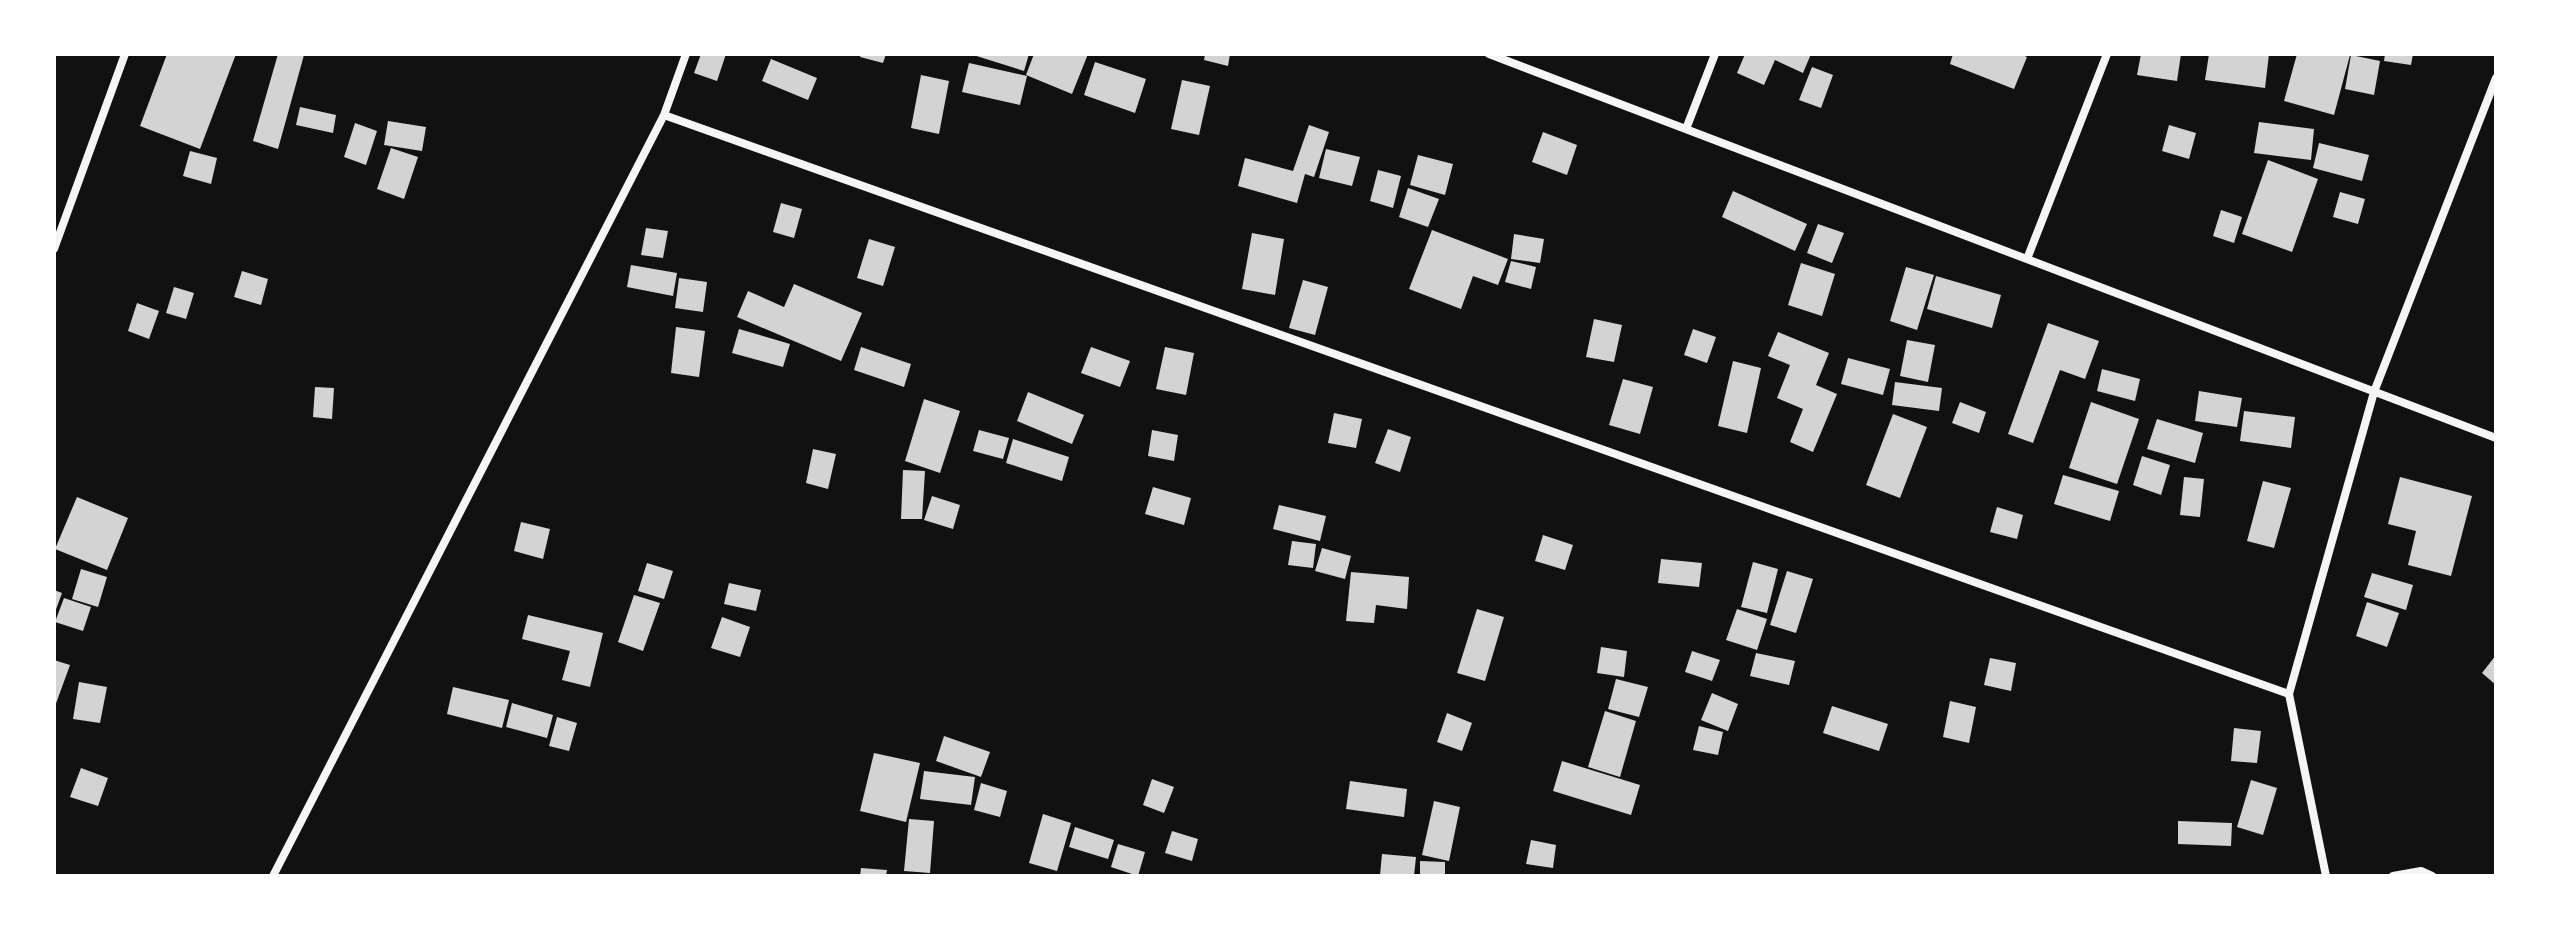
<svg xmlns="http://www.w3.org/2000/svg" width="2550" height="930" font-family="'Noto Sans',sans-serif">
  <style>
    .building { fill: #d3d3d3 }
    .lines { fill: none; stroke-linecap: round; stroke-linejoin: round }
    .minor { stroke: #f5f5f5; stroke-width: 8 }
  </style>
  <rect width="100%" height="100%" fill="#111"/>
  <path class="building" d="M167,54H236L200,149L140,126Z
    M278,54L304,55L278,149L253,141Z
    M701,54H726L717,81L694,73Z
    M861,54H886L883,63L860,57Z
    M970,54H1029L1024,71Z
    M1034,54H1088L1072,94L1026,75Z
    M1205,54H1230L1228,66L1204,60Z
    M1745,54H1811L1803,73L1775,60L1764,85L1737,73Z
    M1953,54H2020L2027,57L2014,89L1950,64Z
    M2141,54H2181L2177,81L2137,75Z
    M2209,54H2269L2265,88L2205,80Z
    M2297,54L2350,55L2334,115L2284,101Z
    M2385,54H2413L2411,65L2384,61Z
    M2351,55L2380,61L2374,95L2345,89Z
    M771,59L817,78L808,100L762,81Z
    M1095,62L1146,79L1135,113L1084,95Z
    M969,63L1027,76L1020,105L962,92Z
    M1812,67L1833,75L1821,108L1799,100Z
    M921,75L949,81L939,134L911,128Z
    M1182,80L1210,86L1199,135L1171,129Z
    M300,107L336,115L333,133L296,125Z
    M388,121L426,127L422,151L384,145Z
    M2259,122L2314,129L2311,160L2254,153Z
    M355,123L377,131L366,165L344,157Z
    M1309,125L1329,132L1314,177L1305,174L1297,203L1238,186L1245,158L1293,171Z
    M2169,125L2196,133L2189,159L2162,151Z
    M1543,132L1577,145L1567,175L1532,162Z
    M2319,143L2369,155L2362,181L2313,168Z
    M391,148L418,157L404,199L377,189Z
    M1326,149L1360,157L1352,186L1319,178Z
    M190,151L217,158L211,184L183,176Z
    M1418,155L1453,164L1445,195L1410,185Z
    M2268,160L2318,179L2292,252L2242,234Z
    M1378,170L1401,176L1393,208L1370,201Z
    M1408,188L1439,199L1428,227L1399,217Z
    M1733,191L1807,224L1795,251L1722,217Z
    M2340,192L2365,199L2358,224L2333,217Z
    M781,203L802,209L794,238L773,232Z
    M2221,210L2242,217L2234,243L2213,236Z
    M1818,224L1844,233L1832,263L1807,253Z
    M646,228L668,231L663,258L641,255Z
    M1432,230L1508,259L1498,285L1473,276L1461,309L1409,289Z
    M1252,233L1284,239L1275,295L1242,289Z
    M1514,234L1544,239L1540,263L1511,259Z
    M869,239L895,247L883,286L857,278Z
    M1511,261L1536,267L1531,289L1505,282Z
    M1801,263L1835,274L1822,316L1788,305Z
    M631,265L677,273L673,296L627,287Z
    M1906,267L1934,275L1917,330L1890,321Z
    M242,271L268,279L261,305L234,297Z
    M1936,276L2001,295L1992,328L1927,309Z
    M679,278L707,282L703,312L675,308Z
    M1303,280L1328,287L1315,335L1289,328Z
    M794,284L862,313L841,361L737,317L748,291L784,307Z
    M174,287L194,293L186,319L166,313Z
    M137,303L159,311L149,339L128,331Z
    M1594,319L1622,325L1614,362L1586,357Z
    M2048,323L2099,341L2085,379L2060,370L2033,443L2008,434Z
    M676,327L705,331L699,377L671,373Z
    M739,329L790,344L783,367L732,353Z
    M1693,329L1716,337L1707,363L1684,355Z
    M1778,332L1829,353L1816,385L1837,394L1813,452L1790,442L1803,409L1777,398L1790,365L1768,356Z
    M1907,340L1935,345L1928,382L1900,376Z
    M861,347L911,364L904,387L854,370Z
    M1091,347L1130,361L1120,387L1081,373Z
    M1165,347L1194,353L1186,395L1156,389Z
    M1848,358L1890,369L1883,395L1841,384Z
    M1733,361L1761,368L1747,433L1718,426Z
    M2102,369L2140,379L2135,401L2097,391Z
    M1623,379L1653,387L1640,434L1609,425Z
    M1895,382L1942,388L1939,411L1892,405Z
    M315,387L334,388L332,419L313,417Z
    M2199,391L2242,398L2237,427L2195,421Z
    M1028,392L1084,415L1072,444L1017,421Z
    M924,399L960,411L940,473L905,461Z
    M1960,402L1986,412L1979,433L1952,423Z
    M2091,402L2139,419L2117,484L2069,468Z
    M2244,411L2295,417L2291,448L2240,441Z
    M1334,413L1362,419L1356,448L1328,443Z
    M1893,414L1927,427L1900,498L1866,485Z
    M2157,419L2203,433L2195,463L2147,449Z
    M1388,429L1411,437L1400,472L1375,463Z
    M979,430L1009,438L1003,459L973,451Z
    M1152,430L1178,435L1174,461L1148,456Z
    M1013,439L1069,457L1062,481L1006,463Z
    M813,449L836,454L828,489L806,483Z
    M2142,456L2170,465L2161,495L2133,485Z
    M903,470L925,471L922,519H901Z
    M2063,475L2119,491L2110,521L2054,504Z
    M2184,477L2204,479L2200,517L2180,515Z
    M2400,477L2472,496L2451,576L2408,565L2416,531L2388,524Z
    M2263,481L2291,488L2274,548L2247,541Z
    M1153,487L1191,498L1184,525L1145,514Z
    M932,496L960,505L953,529L924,520Z
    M77,497L128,518L107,570L55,549Z
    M1279,505L1326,516L1320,541L1273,529Z
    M1997,507L2023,515L2017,539L1990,532Z
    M521,522L550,529L543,559L514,551Z
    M1543,535L1573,545L1565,570L1535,561Z
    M1292,541L1316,544L1313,568L1288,565Z
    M1322,548L1351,556L1345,579L1315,571Z
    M1661,559L1702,563L1699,587L1658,583Z
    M1753,562L1778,569L1767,613L1741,607Z
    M647,563L673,571L664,599L638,591Z
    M81,569L107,577L98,607L72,599Z
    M1787,571L1813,579L1796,633L1770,625Z
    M1351,572L1409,577L1407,609L1376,605L1374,623L1346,621Z
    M2372,573L2413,585L2406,610L2364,597Z
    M729,583L761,590L756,611L724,604Z
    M54,590L62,593L54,615Z
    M634,595L660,603L643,651L618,642Z
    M64,598L91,607L83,631L55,622Z
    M2367,602L2399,613L2387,647L2356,636Z
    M1477,609L1504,617L1485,681L1457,673Z
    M1737,609L1767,619L1757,650L1726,640Z
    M528,615L603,633L590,687L562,680L570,651L522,639Z
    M722,617L750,627L740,657L711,648Z
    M1601,647L1627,651L1624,677L1597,673Z
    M1692,651L1720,660L1712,681L1685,672Z
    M1756,653L1795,661L1789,685L1750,676Z
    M2496,655V685L2482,673Z
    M1990,658L2016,663L2011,691L1984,685Z
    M54,660L70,665L54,709Z
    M1616,679L1648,687L1639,717L1608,709Z
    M79,682L107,687L100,723L73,719Z
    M453,687L509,700L502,728L447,714Z
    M1712,693L1738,704L1728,731L1701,720Z
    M1950,701L1976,707L1969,743L1943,737Z
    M512,703L553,715L547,738L506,727Z
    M1832,706L1888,724L1879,751L1823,733Z
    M1605,711L1636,721L1620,777L1588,767Z
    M1447,713L1472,723L1462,751L1437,742Z
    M557,717L577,723L569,751L549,746Z
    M1699,726L1723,732L1718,755L1693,750Z
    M2234,728L2261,731L2257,763L2231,761Z
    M944,736L990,752L981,777L936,761Z
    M874,753L920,763L906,822L860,811Z
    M1562,761L1640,785L1631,815L1553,791Z
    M81,768L108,778L98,806L70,797Z
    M924,771L975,777L971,805L920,799Z
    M1152,779L1174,787L1164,813L1143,805Z
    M2251,780L2277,788L2263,835L2237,827Z
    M1350,781L1407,789L1404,817L1346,809Z
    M981,783L1007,791L1000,817L974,810Z
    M1434,801L1460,807L1449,861L1422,855Z
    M1043,814L1071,823L1057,871L1029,863Z
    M909,819L934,821L930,873L904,871Z
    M2178,821L2232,823L2231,846L2178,844Z
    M1075,827L1114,840L1108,859L1069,847Z
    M1172,831L1198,839L1192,861L1165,853Z
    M1531,840L1556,845L1553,868L1526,864Z
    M1118,844L1145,852L1138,876L1111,867Z
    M1382,854L1416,857L1414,876L1380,875Z
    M1420,861L1445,862V876H1420Z
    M861,868L887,870L886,876H860Z"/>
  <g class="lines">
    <path class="minor" d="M1489,54L2496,438
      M664,115L2289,694
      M1686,129L1715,54
      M54,249L125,54
      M2027,259L2107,54
      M273,876L664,115L686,54
      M2326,876L2289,694L2374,392L2496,78
      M2393,876L2421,871L2432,876"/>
  </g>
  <rect width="2550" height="930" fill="none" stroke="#ffffff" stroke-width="112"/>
</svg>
